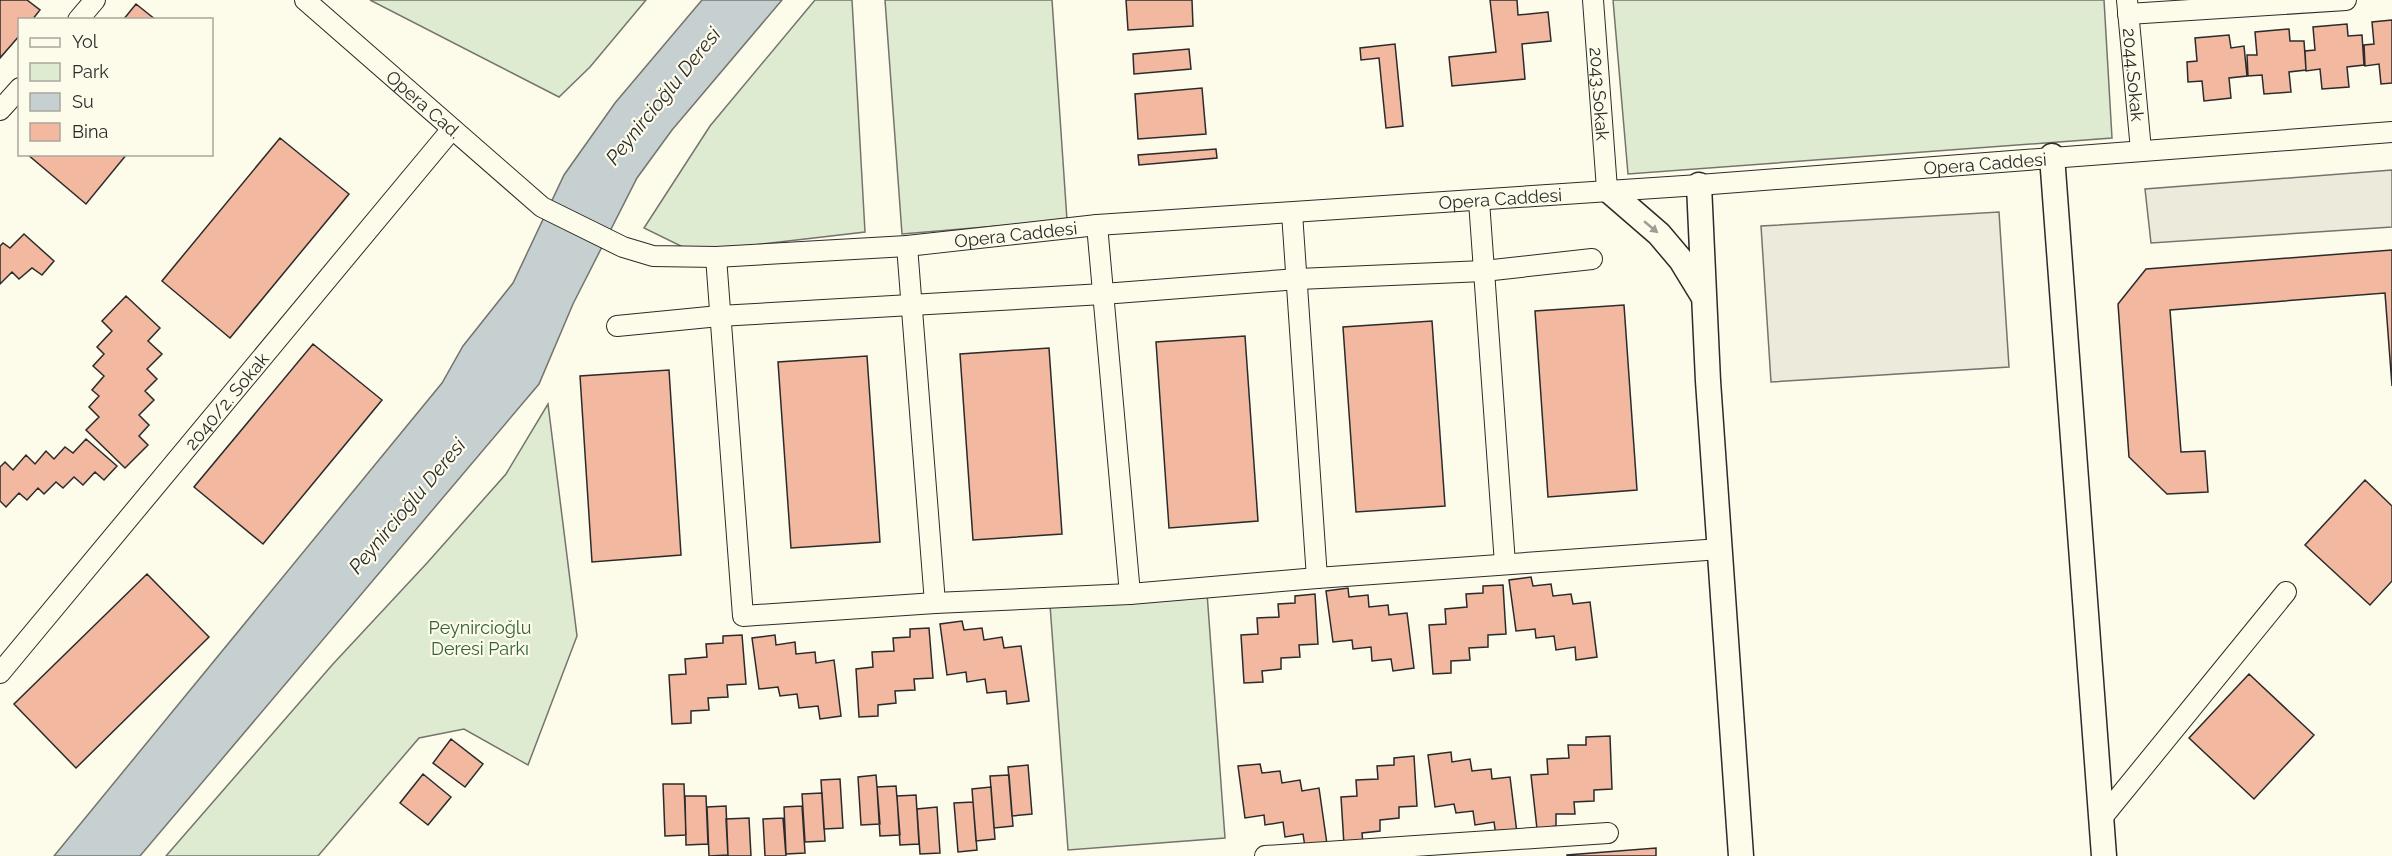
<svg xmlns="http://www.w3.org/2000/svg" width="2392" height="856" font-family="Raleway,sans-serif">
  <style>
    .green { fill: #deebd1; stroke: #74746e; stroke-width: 1.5 }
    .parking { fill: #eceadb; stroke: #74746e; stroke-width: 1.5 }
    .water { fill: #c7d0d0; stroke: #74746e; stroke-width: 1.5 }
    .building { fill: #f2b8a0; stroke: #2b2b2b; stroke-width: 1.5 }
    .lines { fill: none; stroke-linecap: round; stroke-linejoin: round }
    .minor-casing { stroke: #2b2b2b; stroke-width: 22 }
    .tertiary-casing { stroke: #2b2b2b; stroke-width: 27 }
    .minor { stroke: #fdfbea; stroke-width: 20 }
    .tertiary { stroke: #fdfbea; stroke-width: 24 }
    .oneway { fill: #9e9d94 }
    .labels { text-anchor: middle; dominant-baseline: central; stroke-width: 4.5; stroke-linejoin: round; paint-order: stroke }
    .street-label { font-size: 18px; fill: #2b2b2b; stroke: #fdfbea }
    .park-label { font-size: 18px; fill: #34623c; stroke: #fdfbea }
    .water-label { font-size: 20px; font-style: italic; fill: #2b2b2b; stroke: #fdfbea }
  </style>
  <rect width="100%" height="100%" fill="#fdfbea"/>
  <path class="green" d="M370,0H646L590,67L559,97Z
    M815,0H852L865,232L693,252L644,228L710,126Z
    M885,0H1052L1067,220L902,234Z
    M1613,0H2104L2112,138L1628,174Z
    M548,404L577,636L528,765L464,729L419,738L318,856H166L333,664L427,563L506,474Z
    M1207,593L1225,838L1068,850L1050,605Z"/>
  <path class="parking" d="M2392,170V227L2151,243L2145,189Z
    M1999,212L2009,367L1771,382L1761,226Z"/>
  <path class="water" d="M702,0H782L672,130L637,178L573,304L539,384L140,856H54L442,383L463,346L513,283L564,175L615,103Z"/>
  <path class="building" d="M0,0H27L40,10L32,20H20V35L0,58Z
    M1126,0H1192L1193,26L1128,30Z
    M1490,0H1517L1518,15L1548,12L1551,41L1522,44L1525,79L1452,86L1449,57L1496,52Z
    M136,4L156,20H123Z
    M2392,20V83L2381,84L2379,64L2365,66L2364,45L2374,44L2372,22Z
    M2347,24L2348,36L2362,35L2364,65L2347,67L2349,87L2322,89L2320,69L2306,71L2305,51L2315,50L2313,27Z
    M2289,29L2290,41H2304L2306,70L2289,72L2291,92L2264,94L2262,75L2248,76L2247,55H2257L2255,32Z
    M2229,35L2231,48L2244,46L2247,76L2229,78L2231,98L2204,101L2202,81L2188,82L2187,62L2197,61L2195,38Z
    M1395,44L1403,126L1386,128L1379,58L1361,60L1360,48Z
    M1189,49L1191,69L1134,74L1133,54Z
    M1202,88L1206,134L1138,139L1135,94Z
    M280,138L349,194L230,338L162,281Z
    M1216,149L1217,158L1139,165L1138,155Z
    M27,154H127L86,204Z
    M24,234L54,261L42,275L32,268L19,279L12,272L0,284V246L3,243L10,248Z
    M2392,250V386L2385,293L2170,310L2181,452L2205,451L2208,492L2167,494L2129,457L2118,304L2146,269Z
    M126,296L160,328L148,341L162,354L147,369L157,379L145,391L154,400L139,415L149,425L139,436L148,445L125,468L86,430L99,417L89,407L99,396L92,390L104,376L93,366L104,354L97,347L112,331L102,321Z
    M1624,305L1637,490L1548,497L1535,311Z
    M1432,321L1445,506L1356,512L1343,327Z
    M1245,336L1258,521L1169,528L1156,342Z
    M313,344L382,400L263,544L194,487Z
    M1049,348L1062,534L973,540L960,354Z
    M867,356L880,542L791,548L778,362Z
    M669,370L681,555L592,562L580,376Z
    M86,439L117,466L104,480L95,472L83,485L74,477L63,488L56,482L44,494L38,488L27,500L19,493L6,507L0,501V467L5,462L13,470L26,455L35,464L46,451L54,459L65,447L73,453Z
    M2365,480L2392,506V581L2370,605L2305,545Z
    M147,574L209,637L76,768L14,704Z
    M1531,577L1533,586L1551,584L1553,596L1571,594L1573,604L1590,602L1597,657L1576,660L1575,647L1556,650L1554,636L1536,638L1535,629L1516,631L1509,580Z
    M1503,585L1506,634L1488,635V647L1469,648L1470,660L1451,661V673L1433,674L1429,625L1446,624L1445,609L1467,607L1466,594L1483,593V586Z
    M1348,588L1349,597L1368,595L1369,607L1388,605L1389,615L1407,613L1414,668L1393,671L1391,659L1372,661L1371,647L1353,649L1352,640L1333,642L1326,591Z
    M1315,594L1318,644L1299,645L1300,657L1281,658V669L1262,671L1263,682L1244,683L1241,635L1258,634L1257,618L1279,617L1278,604L1295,603V596Z
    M962,621L964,630L982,628L984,640L1002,637L1004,648L1021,646L1029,701L1007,704L1006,691L987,693L985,679L967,682L966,672L947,675L940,624Z
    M929,628L933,678L914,679L915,690L895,691L896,703L878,705V716L859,717L856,669L873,667L872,652L894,651L893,638L910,637V629Z
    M742,635L746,684L727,685L728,697L708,698L709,710L691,711V723L672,724L669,675L686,674L685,659L707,657L706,644L723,643V636Z
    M775,635L776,645L795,642L796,654L815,652L816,663L834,660L841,716L820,719L818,706L799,708L797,694L780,696L778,687L759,689L752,638Z
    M2249,674L2314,735L2254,799L2189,738Z
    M1610,736L1612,789L1594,790V801L1574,802L1575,814H1556V826L1537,829L1531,775L1548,774L1547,759L1569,758L1568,745H1586V737Z
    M451,739L483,764L465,787L433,763Z
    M1451,752L1452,762L1470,759L1472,771L1491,769L1492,779L1510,777L1517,833L1496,836L1494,822L1475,825L1473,811L1456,813L1454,804L1435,807L1428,755Z
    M1414,756L1417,806L1399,807V818L1380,820V831L1362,833L1363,844L1344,845L1341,797L1357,796L1356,780L1378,779L1377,766L1394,765V758Z
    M1260,764L1262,773L1280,771L1282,783L1300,780L1302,791L1319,788L1327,844L1305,847L1303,834L1285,837L1283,822L1265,825L1264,815L1245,818L1238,766Z
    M1028,765L1032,814L1012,816L1008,767Z
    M423,774L451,797L428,825L400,803Z
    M876,775L880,824L861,825L858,777Z
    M1009,775L1013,826L994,828L990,776Z
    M840,779L843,828L824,829L821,780Z
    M663,784H684L686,835L665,836Z
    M896,786L900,835L880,836L877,787Z
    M991,787L995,839L976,841L972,789Z
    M822,793L825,841L805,842L802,794Z
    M916,795L919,844L900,845L897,796Z
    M685,796H706L708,844L686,845Z
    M973,802L977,850L958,852L954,803Z
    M726,806L728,855L709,856L707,807Z
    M802,806L805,853L786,854L784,807Z
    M937,807L940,853L920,854L917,809Z
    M749,818L751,856H728L726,819Z
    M783,818L786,856H765L763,819Z
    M1656,848V856H1567V855Z"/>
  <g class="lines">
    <g class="minor-casing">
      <g id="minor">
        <path id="s1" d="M305,0L542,207L623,247L653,256L716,257L907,246L1097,225L1699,185L2392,132"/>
        <path id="s2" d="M1593,0L1607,189"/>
        <path id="s3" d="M2127,0L2141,150"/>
        <path d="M2128,14L2346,0"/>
        <path d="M78,20L95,0"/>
        <path d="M0,110L20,88"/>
        <path d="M1479,201L1505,564"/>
        <path d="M1292,213L1317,578"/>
        <path d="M1097,225L1130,594"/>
        <path d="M907,246L935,603"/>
        <path d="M716,257L743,616L935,603L1130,594L1317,578L1720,549"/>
        <path d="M617,326L719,316L1103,294L1298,279L1484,271L1592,259"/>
        <path id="s4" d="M0,673L452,129"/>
        <path d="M2101,819L2286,592"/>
        <path d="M1265,856L1608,833"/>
      </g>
    </g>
    <g class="tertiary-casing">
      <path id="tertiary" d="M2052,156L2104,856
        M1699,185L1708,381L1741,856
        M1607,189L1659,234L1681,260L1703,296"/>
    </g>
    <use href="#minor" class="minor"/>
    <use href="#tertiary" class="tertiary"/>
  </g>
  <defs><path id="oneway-solid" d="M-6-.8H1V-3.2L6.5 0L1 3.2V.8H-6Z" transform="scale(1.5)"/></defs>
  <use class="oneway" href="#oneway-solid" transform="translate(1651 227) rotate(40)"/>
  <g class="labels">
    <g class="street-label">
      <text stroke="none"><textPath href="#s3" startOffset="75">2044.Sokak</textPath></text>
      <text stroke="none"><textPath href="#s2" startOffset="94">2043.Sokak</textPath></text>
      <text stroke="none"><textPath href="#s1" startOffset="158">Opera Cad.</textPath></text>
      <text stroke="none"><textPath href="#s1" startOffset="1772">Opera Caddesi</textPath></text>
      <text stroke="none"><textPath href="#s1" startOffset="1286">Opera Caddesi</textPath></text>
      <text stroke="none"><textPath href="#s1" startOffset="800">Opera Caddesi</textPath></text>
      <text stroke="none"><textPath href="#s4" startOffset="354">2040/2. Sokak</textPath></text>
    </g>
    <g class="park-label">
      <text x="480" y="627">Peynircioğlu<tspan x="480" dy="21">Deresi Parkı</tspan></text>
    </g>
    <g class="water-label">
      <text transform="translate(663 96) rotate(-51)">Peynircioğlu Deresi</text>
      <text transform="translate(407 506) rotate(-50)">Peynircioğlu Deresi</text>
    </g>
  </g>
  <rect x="18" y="18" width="195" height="138" fill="#fdfbea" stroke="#a9a89e" stroke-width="1.5"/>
  <rect x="30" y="38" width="30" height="9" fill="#fdfbea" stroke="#a9a89e" stroke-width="1.5"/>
  <text x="72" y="48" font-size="18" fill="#2b2b2b">Yol</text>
  <rect x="30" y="63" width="30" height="18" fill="#deebd1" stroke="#a9a89e" stroke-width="1.5"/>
  <text x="72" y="78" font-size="18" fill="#2b2b2b">Park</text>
  <rect x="30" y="93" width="30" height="18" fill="#c7d0d0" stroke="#a9a89e" stroke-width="1.5"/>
  <text x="72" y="108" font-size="18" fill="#2b2b2b">Su</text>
  <rect x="30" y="123" width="30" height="18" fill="#f2b8a0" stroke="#a9a89e" stroke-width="1.5"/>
  <text x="72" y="138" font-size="18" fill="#2b2b2b">Bina</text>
</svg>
